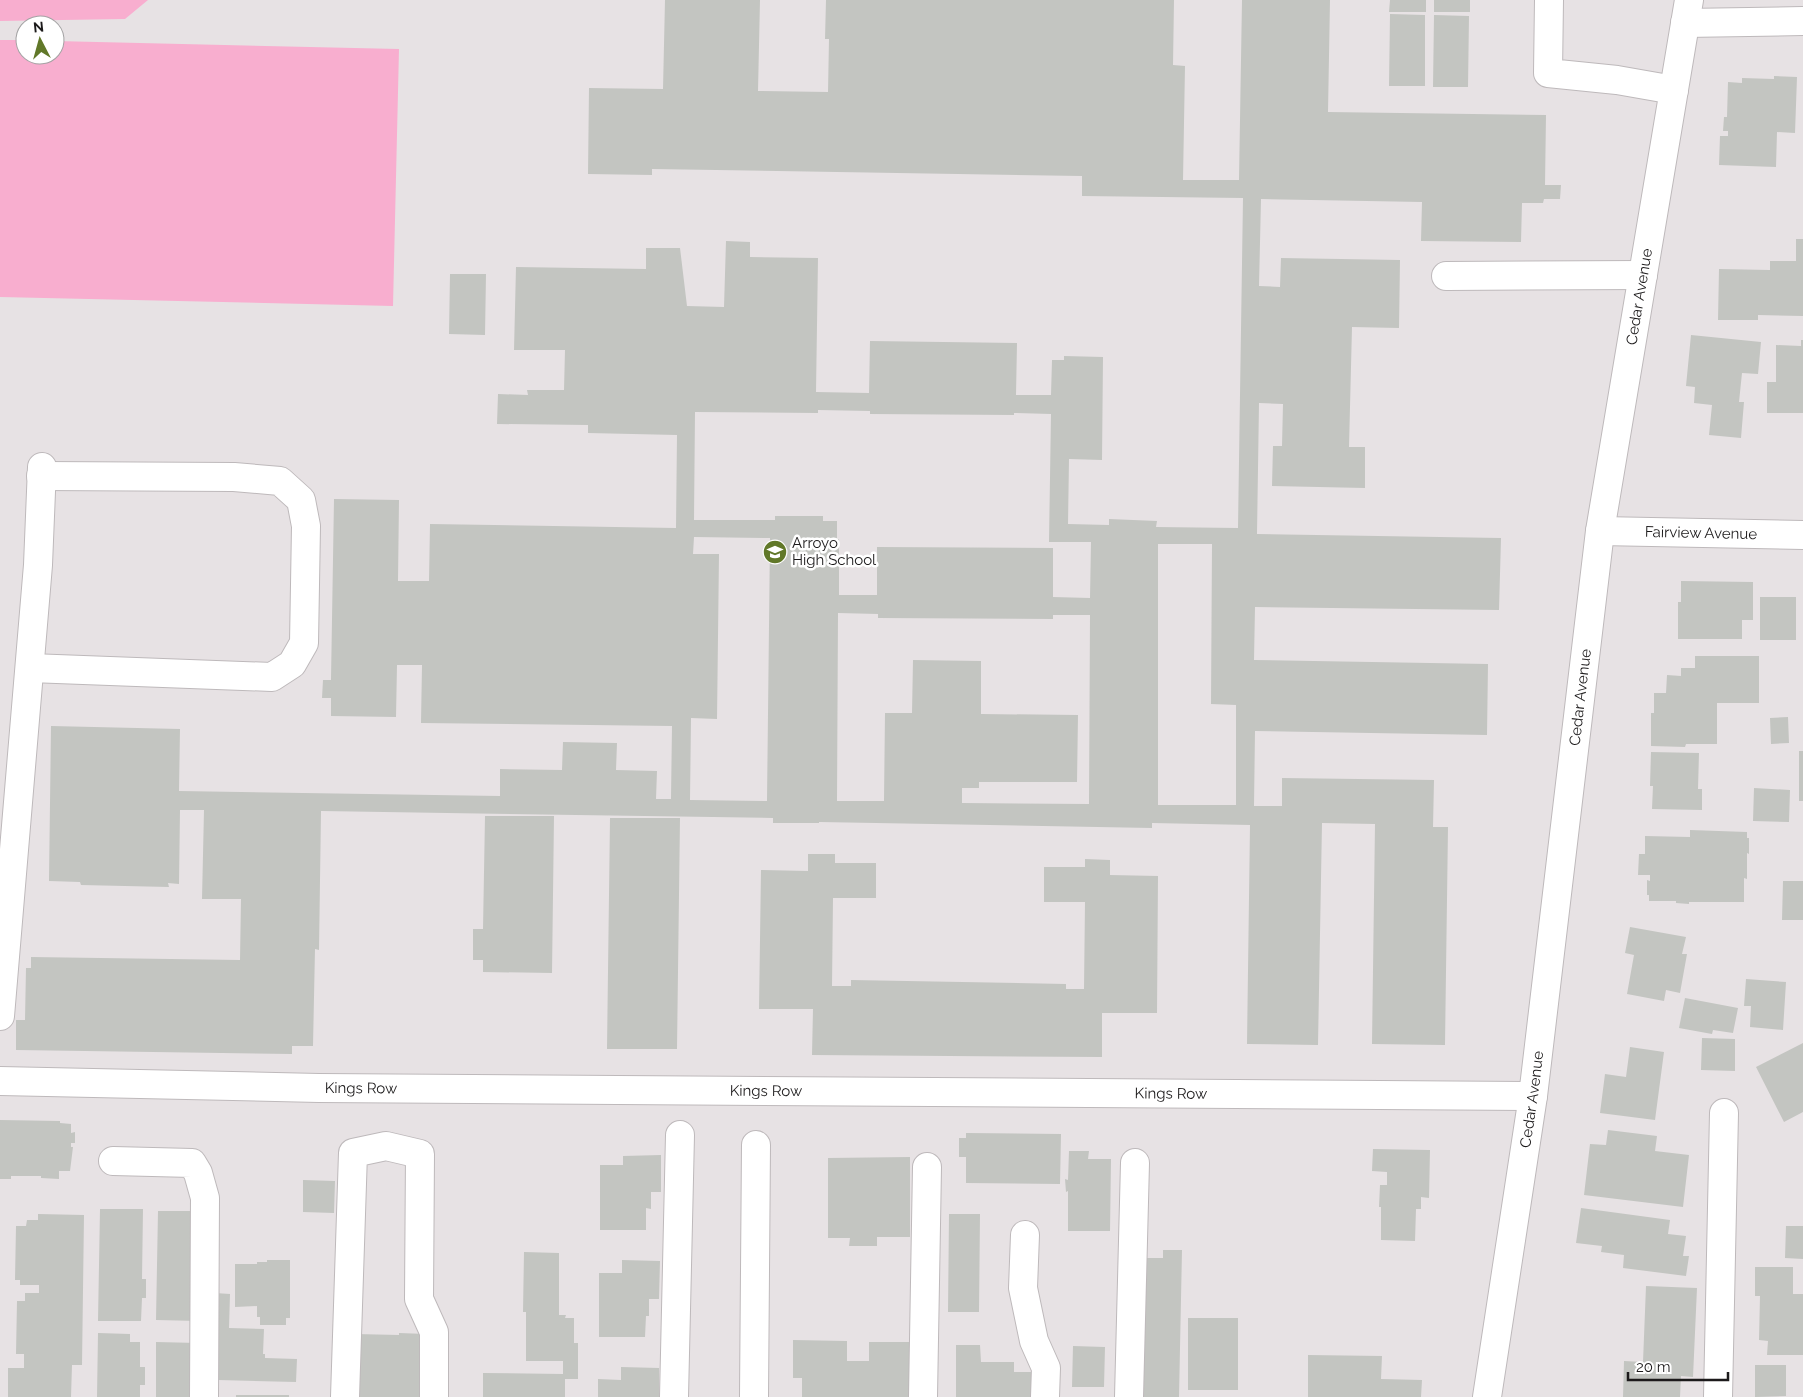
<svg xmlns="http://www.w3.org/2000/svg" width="1803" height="1397" font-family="Raleway,sans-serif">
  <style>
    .green { fill: #f8aecf }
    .building { fill: #c3c5c1; fill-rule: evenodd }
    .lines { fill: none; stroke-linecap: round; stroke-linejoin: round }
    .minor-casing { stroke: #beb9bb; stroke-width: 30 }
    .minor { stroke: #fff; stroke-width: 28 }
    .labels { text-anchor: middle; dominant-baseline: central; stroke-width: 5; stroke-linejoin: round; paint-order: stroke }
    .street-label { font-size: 15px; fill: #1c1a1b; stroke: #fff }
    .poi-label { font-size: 15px; fill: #1c1a1b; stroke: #fff; text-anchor: start }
  </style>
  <rect width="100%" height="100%" fill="#e7e2e4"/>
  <path class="green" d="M0,0H148L125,19L0,21Z
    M0,40H25V55H55V41L399,49L393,306L0,297Z"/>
  <path class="building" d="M665,0H760L758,91L828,92L829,39H825L826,0H1174L1173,65L1185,66L1183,180H1239L1242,0H1330L1328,112L1546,115L1545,185H1561L1560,199H1544L1543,203H1522L1521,242L1421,241L1422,202L1261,199L1259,286L1280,287L1281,258L1400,260L1399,328L1352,327L1349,447H1365V488L1272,486L1273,446H1282L1283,404L1259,403L1257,534L1501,538L1499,610L1255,607L1254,660L1488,664L1487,735L1255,731L1254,806H1282V778L1434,780L1433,827H1448L1445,1045L1372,1044L1375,824L1322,823L1318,1045L1247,1044L1250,825L1152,823V828L819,822V823H773V818L321,811L319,950L315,949L313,1046H292V1054L16,1050V1020H25L26,968H31V957L240,960L241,899H202L204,810H180L179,884L168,883L169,887L81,885L80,882L49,881L51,726L180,729L179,791L500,796V769L562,770L563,742L617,743L616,770L657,771L656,799H671L672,726L421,723L422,665H397L396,717L331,716V698H322L323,680H331L334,499L399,500L398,581H429L430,524L676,528L677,435L588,433V425L497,424L498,394L528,395L527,390H564L565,350H514L516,267L646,269V248H680L687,306L724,307L726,241L750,242V257L818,258L816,392L869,393L870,341L1017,343L1016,395H1051L1052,360H1064V356L1103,357L1102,460L1069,459L1068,524L1109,525V519L1157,521L1156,527L1238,528L1243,198L1082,196V176L652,169V175L588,174L589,88L663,89ZM818,410L870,411V414L1014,415V413L1051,414L1049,542H1091L1090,598L1053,597V548L877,547V595H839V539L837,540V521H823V516H775V520H694L695,412L818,413ZM694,537L770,538L767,801L690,800L691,718L717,719L719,554H693ZM1158,544H1212L1211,704L1236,705V805H1158ZM838,613L878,614V618L1053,619V615H1090L1089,804L962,803V788H979V782H1077L1078,715L981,714V661L913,660L912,713H885L884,801H837Z
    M1390,0H1426V12H1389Z
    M1434,0H1470V12H1434Z
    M1390,14L1425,15V86H1389Z
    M1434,15L1469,16L1468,87H1433Z
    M1774,76L1797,77L1795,133L1777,132L1776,167L1719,165L1720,136H1728V131H1723L1724,117H1727L1728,82L1742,83V78L1774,79Z
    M1796,239H1803V316L1758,315V320H1718L1719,269L1770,270V261H1796Z
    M450,274H486L485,335L449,334Z
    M1691,335L1761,342L1758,374L1742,373L1739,402H1744L1741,438L1709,435L1712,405L1694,403L1695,387L1686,386Z
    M1801,340H1803V413H1767V382H1776V345L1801,346Z
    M1681,581L1753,582V620H1742V639H1678V602H1681Z
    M1760,597H1796V640H1760Z
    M1695,656H1759V703H1717V744H1686L1685,747L1651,746V713H1654V693H1666L1667,675L1681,676V668H1695Z
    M1788,717L1789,743L1771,744L1770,718Z
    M1799,751H1803V801H1799Z
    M1651,752L1699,753L1698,789H1702V810L1652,809L1653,786H1650Z
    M1754,788L1790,790L1789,822L1753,821Z
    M485,816H554L552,973L483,972V960H473V929H483Z
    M610,818H680L677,1049H607Z
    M1690,830L1747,832V838H1749V854L1747,853V879L1744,878V902H1689V904L1676,903V901H1649V895H1647V880L1650,881V875H1638L1639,854H1645V836L1690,837Z
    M808,854H835V863H876V898H833L832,986H851V980L1066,984V989H1084L1085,902H1044V867H1085V859L1110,860V875L1158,876L1157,1013H1102V1057L812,1055L813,1009H759L761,870L808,871Z
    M1783,881H1803V920H1782Z
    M1630,927L1686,937L1682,954H1687L1680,993L1666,990L1664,1001L1627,994L1634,955L1625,953Z
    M1746,979L1786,982L1783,1030L1750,1027L1751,1006H1744Z
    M1685,998L1738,1008L1733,1033L1713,1030L1712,1034L1679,1028Z
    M1702,1038L1735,1039V1071L1701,1070Z
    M1803,1043V1112L1784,1122L1756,1067Z
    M1630,1047L1664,1052L1655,1120L1600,1113L1605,1074L1626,1077Z
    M0,1120L60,1121V1123L71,1124V1133L75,1132V1143H71V1147H73L70,1171H59V1179L41,1178V1176H11V1179H0Z
    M1608,1130L1657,1136L1655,1151L1689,1155L1683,1207L1584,1195L1590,1144L1606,1145Z
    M966,1133L1061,1134L1060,1184L966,1183V1157H959V1138H966Z
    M1373,1149L1430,1150L1429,1198L1421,1197V1209H1416L1415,1241L1381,1240V1207H1379L1380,1185H1387V1172L1372,1171Z
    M1069,1151H1089L1088,1159H1111L1110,1231H1068V1191L1066,1192L1065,1179L1068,1180Z
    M661,1155V1192H651V1209L646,1208V1230H600V1165H623V1156Z
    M910,1157V1237H877V1246H849L850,1238H828V1158Z
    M303,1180L335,1181L334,1213L303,1212Z
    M1581,1208L1670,1220L1668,1234L1686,1236L1683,1256H1689L1686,1276L1623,1268L1624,1255L1601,1252L1602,1246L1576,1243Z
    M100,1209H143L142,1279H146V1298H142L141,1321H98Z
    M158,1211H200L199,1321L156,1320Z
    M38,1214L84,1215L82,1365H72L71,1397H8V1368H24V1354H16L17,1301H25V1293H39V1285H20V1280H15L16,1226H26L27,1220H38Z
    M949,1214H980L979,1312H948Z
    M1786,1226H1803V1259L1785,1258Z
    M1163,1250H1182L1179,1397H1136L1138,1258H1163Z
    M524,1252L559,1253V1315H566L565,1318H574V1343H578V1379H565V1397H483V1373L563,1374V1361H526V1312H523Z
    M267,1260H290V1318H286V1325H260V1317H257V1306L235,1307V1264H257V1262H267Z
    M622,1260L660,1261L659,1299H649V1316H646L645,1337H599V1273H622Z
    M1755,1267H1793V1294H1803V1355H1767L1768,1341L1759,1340L1760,1296H1755Z
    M1646,1286L1697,1288L1693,1377L1681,1376L1680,1397H1623L1624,1361L1643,1362Z
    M215,1293L230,1294L229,1328L264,1329L263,1354H265V1358L297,1359L296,1382L218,1380L219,1329H214Z
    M1188,1318H1238V1390H1188Z
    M98,1333L130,1334V1342H140V1367H145V1385H140V1397H97Z
    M399,1333L426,1334L425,1397H353L355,1334L399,1335Z
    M793,1340L847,1341V1361H869V1342H917L916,1397H802V1378H793Z
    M156,1342L198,1343V1397H156Z
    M956,1345H980L981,1362H1014V1372H1032L1033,1397H956Z
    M1073,1346L1105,1347L1104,1387H1072Z
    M1308,1355L1382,1356L1381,1379L1422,1380L1421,1397H1308Z
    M1755,1365H1786V1396L1755,1397Z
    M621,1367L659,1368V1397H598V1379L621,1380Z
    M236,1395H289V1397H236Z"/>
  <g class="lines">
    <g class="minor-casing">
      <g id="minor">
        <path d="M1549,0L1548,73L1617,80L1674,90"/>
        <path d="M1685,23L1803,21"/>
        <path d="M1446,276L1643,275"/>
        <path id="s1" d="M1600,531L1803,535"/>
        <path d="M30,668L272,677L292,664L304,643L306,526L301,500L280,481L234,477L41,476"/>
        <path d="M0,1016L38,565L42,467"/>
        <path id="s2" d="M0,1081L319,1088L1533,1096"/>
        <path d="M113,1161L192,1163L198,1173L205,1198L204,1397"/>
        <path d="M1025,1235L1023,1288L1034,1341L1046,1368L1045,1397"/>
        <path d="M345,1397L353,1153L386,1146L420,1154L419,1299L434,1332V1397"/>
        <path d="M674,1397L680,1135"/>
        <path d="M754,1397L756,1145"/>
        <path d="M923,1397L927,1167"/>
        <path d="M1129,1397L1135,1163"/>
        <path id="s3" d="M1487,1397L1533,1096L1600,531L1689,0"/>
        <path d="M1718,1397L1724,1113"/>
      </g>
    </g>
    <use href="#minor" class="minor"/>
  </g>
  <defs>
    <g id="school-disc" transform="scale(1.25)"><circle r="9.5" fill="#617829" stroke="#fff"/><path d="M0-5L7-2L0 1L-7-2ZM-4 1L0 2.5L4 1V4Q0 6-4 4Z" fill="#fff"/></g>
  </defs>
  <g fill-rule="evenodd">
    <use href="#school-disc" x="775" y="552"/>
  </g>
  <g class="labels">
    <g class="street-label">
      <text stroke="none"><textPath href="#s3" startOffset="1111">Cedar Avenue</textPath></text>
      <text stroke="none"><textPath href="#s1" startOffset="101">Fairview Avenue</textPath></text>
      <text stroke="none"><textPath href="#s3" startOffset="706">Cedar Avenue</textPath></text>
      <text stroke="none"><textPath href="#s2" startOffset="361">Kings Row</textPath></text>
      <text stroke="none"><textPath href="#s2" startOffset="766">Kings Row</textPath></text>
      <text stroke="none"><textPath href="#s2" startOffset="1171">Kings Row</textPath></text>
      <text stroke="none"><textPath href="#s3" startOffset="301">Cedar Avenue</textPath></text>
    </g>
    <g class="poi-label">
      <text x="792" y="543">Arroyo<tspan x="792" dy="17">High School</tspan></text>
    </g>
  </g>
  <g transform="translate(40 40) rotate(354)"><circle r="24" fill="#ffffff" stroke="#a4a3a4"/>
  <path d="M0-4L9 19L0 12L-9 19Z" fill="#617829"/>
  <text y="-8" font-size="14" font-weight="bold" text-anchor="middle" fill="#1c1a1b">N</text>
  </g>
  <path d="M1628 1372v8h100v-8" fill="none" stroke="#1c1a1b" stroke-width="2.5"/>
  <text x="1636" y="1372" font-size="15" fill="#1c1a1b" stroke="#ffffff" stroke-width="4" paint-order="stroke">20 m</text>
</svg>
